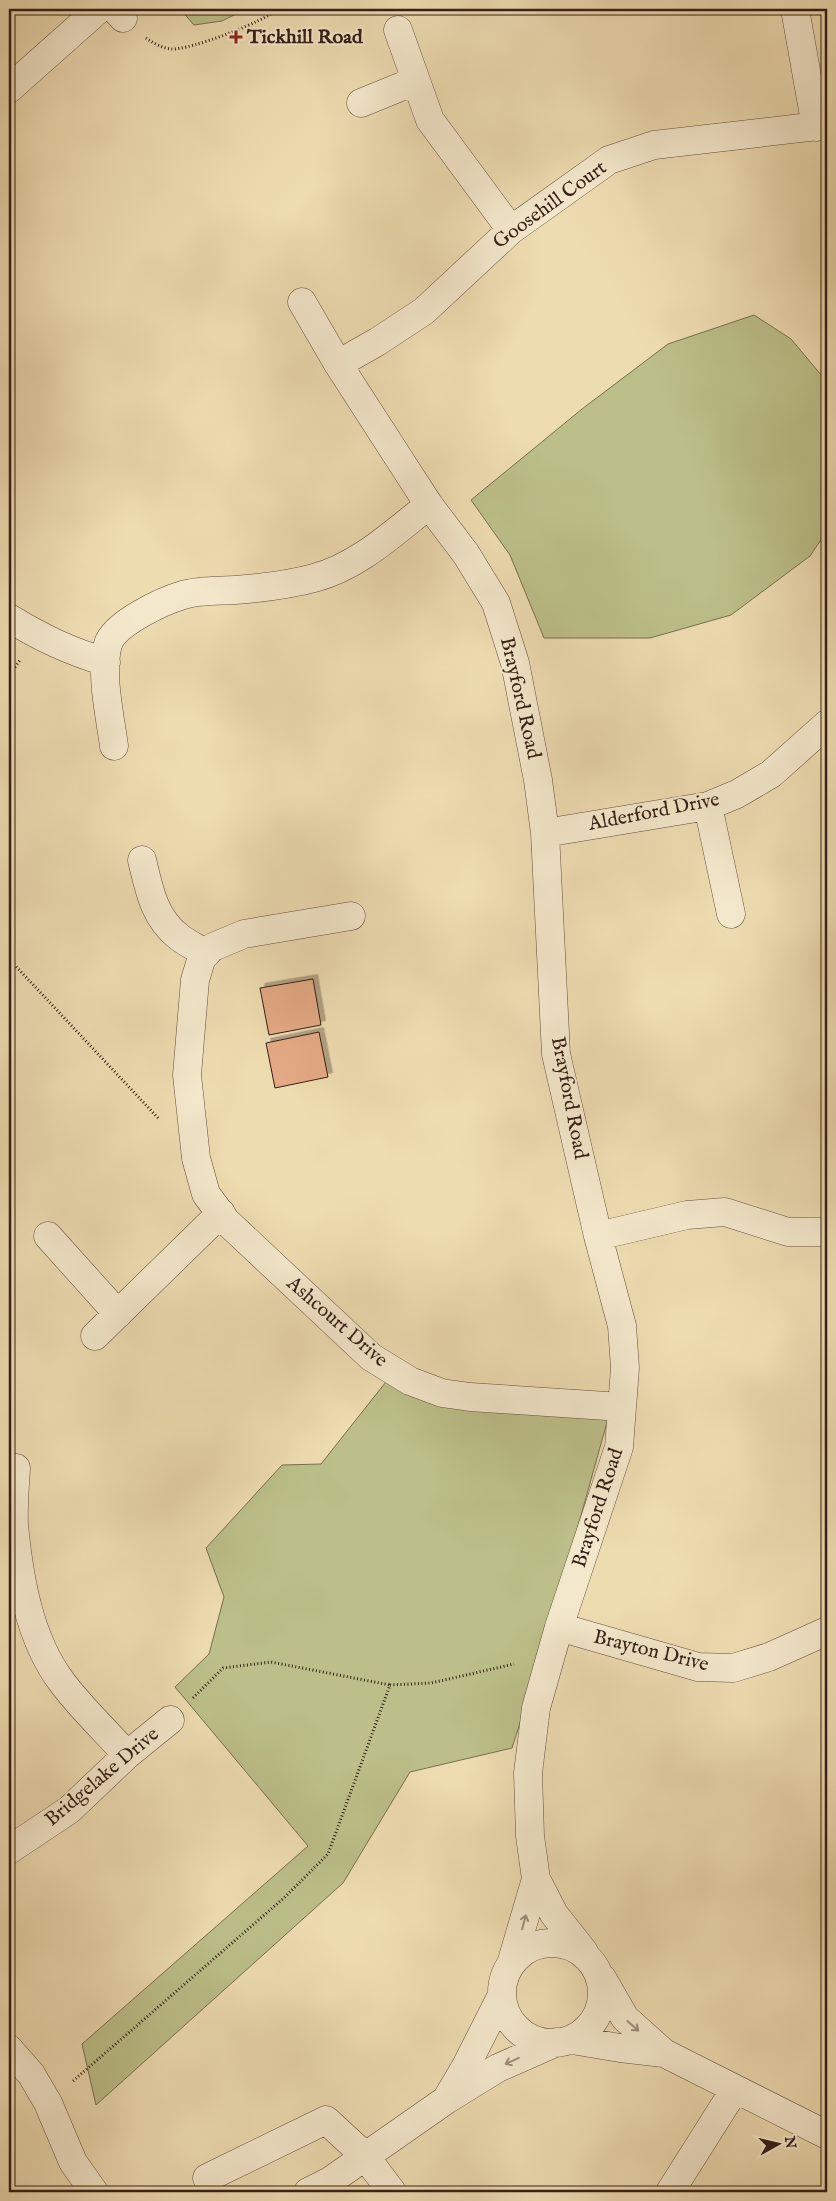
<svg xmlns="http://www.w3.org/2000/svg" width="836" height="2201" font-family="'IM FELL English',serif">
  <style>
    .green { fill: #bcbf89; stroke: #786f50 }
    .building { fill: #e4aa85; stroke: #341f16; filter: url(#shadow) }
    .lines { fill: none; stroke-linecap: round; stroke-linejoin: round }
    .minor-casing { stroke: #624e3d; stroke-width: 29 }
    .path { stroke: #341f16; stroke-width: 3; stroke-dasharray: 1 2.5; stroke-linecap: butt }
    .minor { stroke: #f4e8cc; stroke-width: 28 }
    .oneway { stroke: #9e8e7a }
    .poi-dot { fill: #8f2418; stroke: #f4e8cc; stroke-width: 2 }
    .labels { text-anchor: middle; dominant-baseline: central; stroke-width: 4; stroke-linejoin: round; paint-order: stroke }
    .poi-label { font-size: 20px; font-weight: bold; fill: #341f16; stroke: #f4e8cc; text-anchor: start }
    .street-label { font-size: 20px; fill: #341f16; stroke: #f4e8cc }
  </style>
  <defs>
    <filter id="shadow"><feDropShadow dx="4.5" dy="-4.5" stdDeviation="0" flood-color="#0004"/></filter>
  </defs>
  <rect width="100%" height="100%" fill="#eedcb1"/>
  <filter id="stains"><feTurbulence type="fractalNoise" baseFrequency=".004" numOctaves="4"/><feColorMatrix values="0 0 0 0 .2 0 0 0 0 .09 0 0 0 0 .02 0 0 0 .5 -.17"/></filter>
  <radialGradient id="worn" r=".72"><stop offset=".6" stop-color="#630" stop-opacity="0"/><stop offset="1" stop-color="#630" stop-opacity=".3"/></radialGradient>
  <path class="green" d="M180,9H246L222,21L194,25Z
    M754,315L791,339L827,382V531L810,556L731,615L650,638H544L510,555L471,500L582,409L668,344Z
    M389,1378L609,1415L544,1648L512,1748L410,1772L343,1883L96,2105L82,2044L308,1846L175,1687L209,1654L224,1597L206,1548L282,1465L321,1464Z"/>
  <path class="building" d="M313,979L321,1025L269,1035L260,988Z
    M319,1032L328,1077L275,1088L266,1043Z"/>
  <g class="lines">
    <g class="minor-casing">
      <path id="minor" d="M115,9L123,18
        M795,9L816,127
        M398,30L430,120L511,230
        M9,89L99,9
        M361,103L415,81
        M302,302L338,364L407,471L429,505L466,554L496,603L515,663L538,780L545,833L556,1054L598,1236L622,1326L625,1368L619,1447L559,1627L536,1708L528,1773L530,1836L536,1879
        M338,364L377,342L424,311L511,230L609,160L654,145L827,125
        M9,618C42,638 69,651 106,662
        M114,746C110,716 100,674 108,644C115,623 163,601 183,595C199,590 219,591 235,590C262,588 288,585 314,578C359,566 393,533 429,505
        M708,806L731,914
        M545,833L708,806L737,794L771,774L827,724
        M142,860C149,889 154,918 179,937C187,943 197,948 206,954
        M351,916L244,934L213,947L202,957L195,980L187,1075L196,1158L206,1194L226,1221L371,1357L410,1381L442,1393L470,1397L622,1407
        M48,1236L118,1314
        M598,1236L687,1215L725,1212L788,1232H827
        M95,1336L221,1213
        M16,1468C15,1487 13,1507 14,1525C19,1577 29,1638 61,1681C80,1707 105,1730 127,1755
        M559,1627L698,1667L733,1668L769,1657L827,1631
        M9,1850L69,1810L127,1755L170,1720
        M502 1993a50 50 0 1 1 100 0a50 50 0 1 1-100 0Z
        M511,1964L536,1879L554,1914L584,1952
        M502,1995L466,2066L446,2100L498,2068L557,2042
        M572,2040L620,2048L664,2053L625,2018L602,1978
        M9,2049L31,2074L48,2103L73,2162L94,2192
        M664,2053L827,2135
        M207,2178L326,2120L365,2156L392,2192
        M308,2192L330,2181L446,2100
        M670,2192L735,2089"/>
    </g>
    <path class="path" d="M146,38C153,43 162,48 171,49C191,50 263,22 278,9
      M9,676L20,660
      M9,959L159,1119
      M193,1698L223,1668L271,1662L390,1685
      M73,2081L285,1897L328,1854L390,1685L431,1683L514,1664"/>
    <use href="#minor" class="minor"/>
  </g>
  <defs><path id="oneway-shaft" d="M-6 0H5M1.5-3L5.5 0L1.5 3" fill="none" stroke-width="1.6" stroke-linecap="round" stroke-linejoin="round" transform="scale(1.25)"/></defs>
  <g class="oneway">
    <use href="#oneway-shaft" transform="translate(524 1922) rotate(-75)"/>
    <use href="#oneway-shaft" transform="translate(633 2026) rotate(41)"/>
    <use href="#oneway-shaft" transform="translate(512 2061) rotate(156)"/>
  </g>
  <path class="poi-dot" d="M233.5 29.5h5v5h5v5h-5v5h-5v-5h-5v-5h5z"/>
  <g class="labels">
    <g class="poi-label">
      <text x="247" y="37">Tickhill Road</text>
    </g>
    <g class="street-label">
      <text transform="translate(550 205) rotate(-36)">Goosehill Court</text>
      <text transform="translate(520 698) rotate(77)">Brayford Road</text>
      <text transform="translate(654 812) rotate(-11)">Alderford Drive</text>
      <text transform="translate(569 1098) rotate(79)">Brayford Road</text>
      <text transform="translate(337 1322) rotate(41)">Ashcourt Drive</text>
      <text transform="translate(598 1508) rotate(-72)">Brayford Road</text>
      <text transform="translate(651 1651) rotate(14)">Brayton Drive</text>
      <text transform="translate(102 1777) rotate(-40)">Bridgelake Drive</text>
    </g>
  </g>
  <rect width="836" height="2201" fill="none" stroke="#eedcb1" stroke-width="30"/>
  <rect x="10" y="10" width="816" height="2181" fill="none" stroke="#341f16" stroke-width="2.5"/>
  <rect x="15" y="15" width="806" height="2171" fill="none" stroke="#341f16"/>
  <g transform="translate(778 2144) rotate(82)" stroke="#f4e8cc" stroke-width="4" paint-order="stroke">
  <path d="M0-4L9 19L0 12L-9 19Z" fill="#341f16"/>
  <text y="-8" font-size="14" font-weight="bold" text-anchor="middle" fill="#341f16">N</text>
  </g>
  <rect width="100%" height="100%" filter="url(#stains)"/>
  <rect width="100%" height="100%" fill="url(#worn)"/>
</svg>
